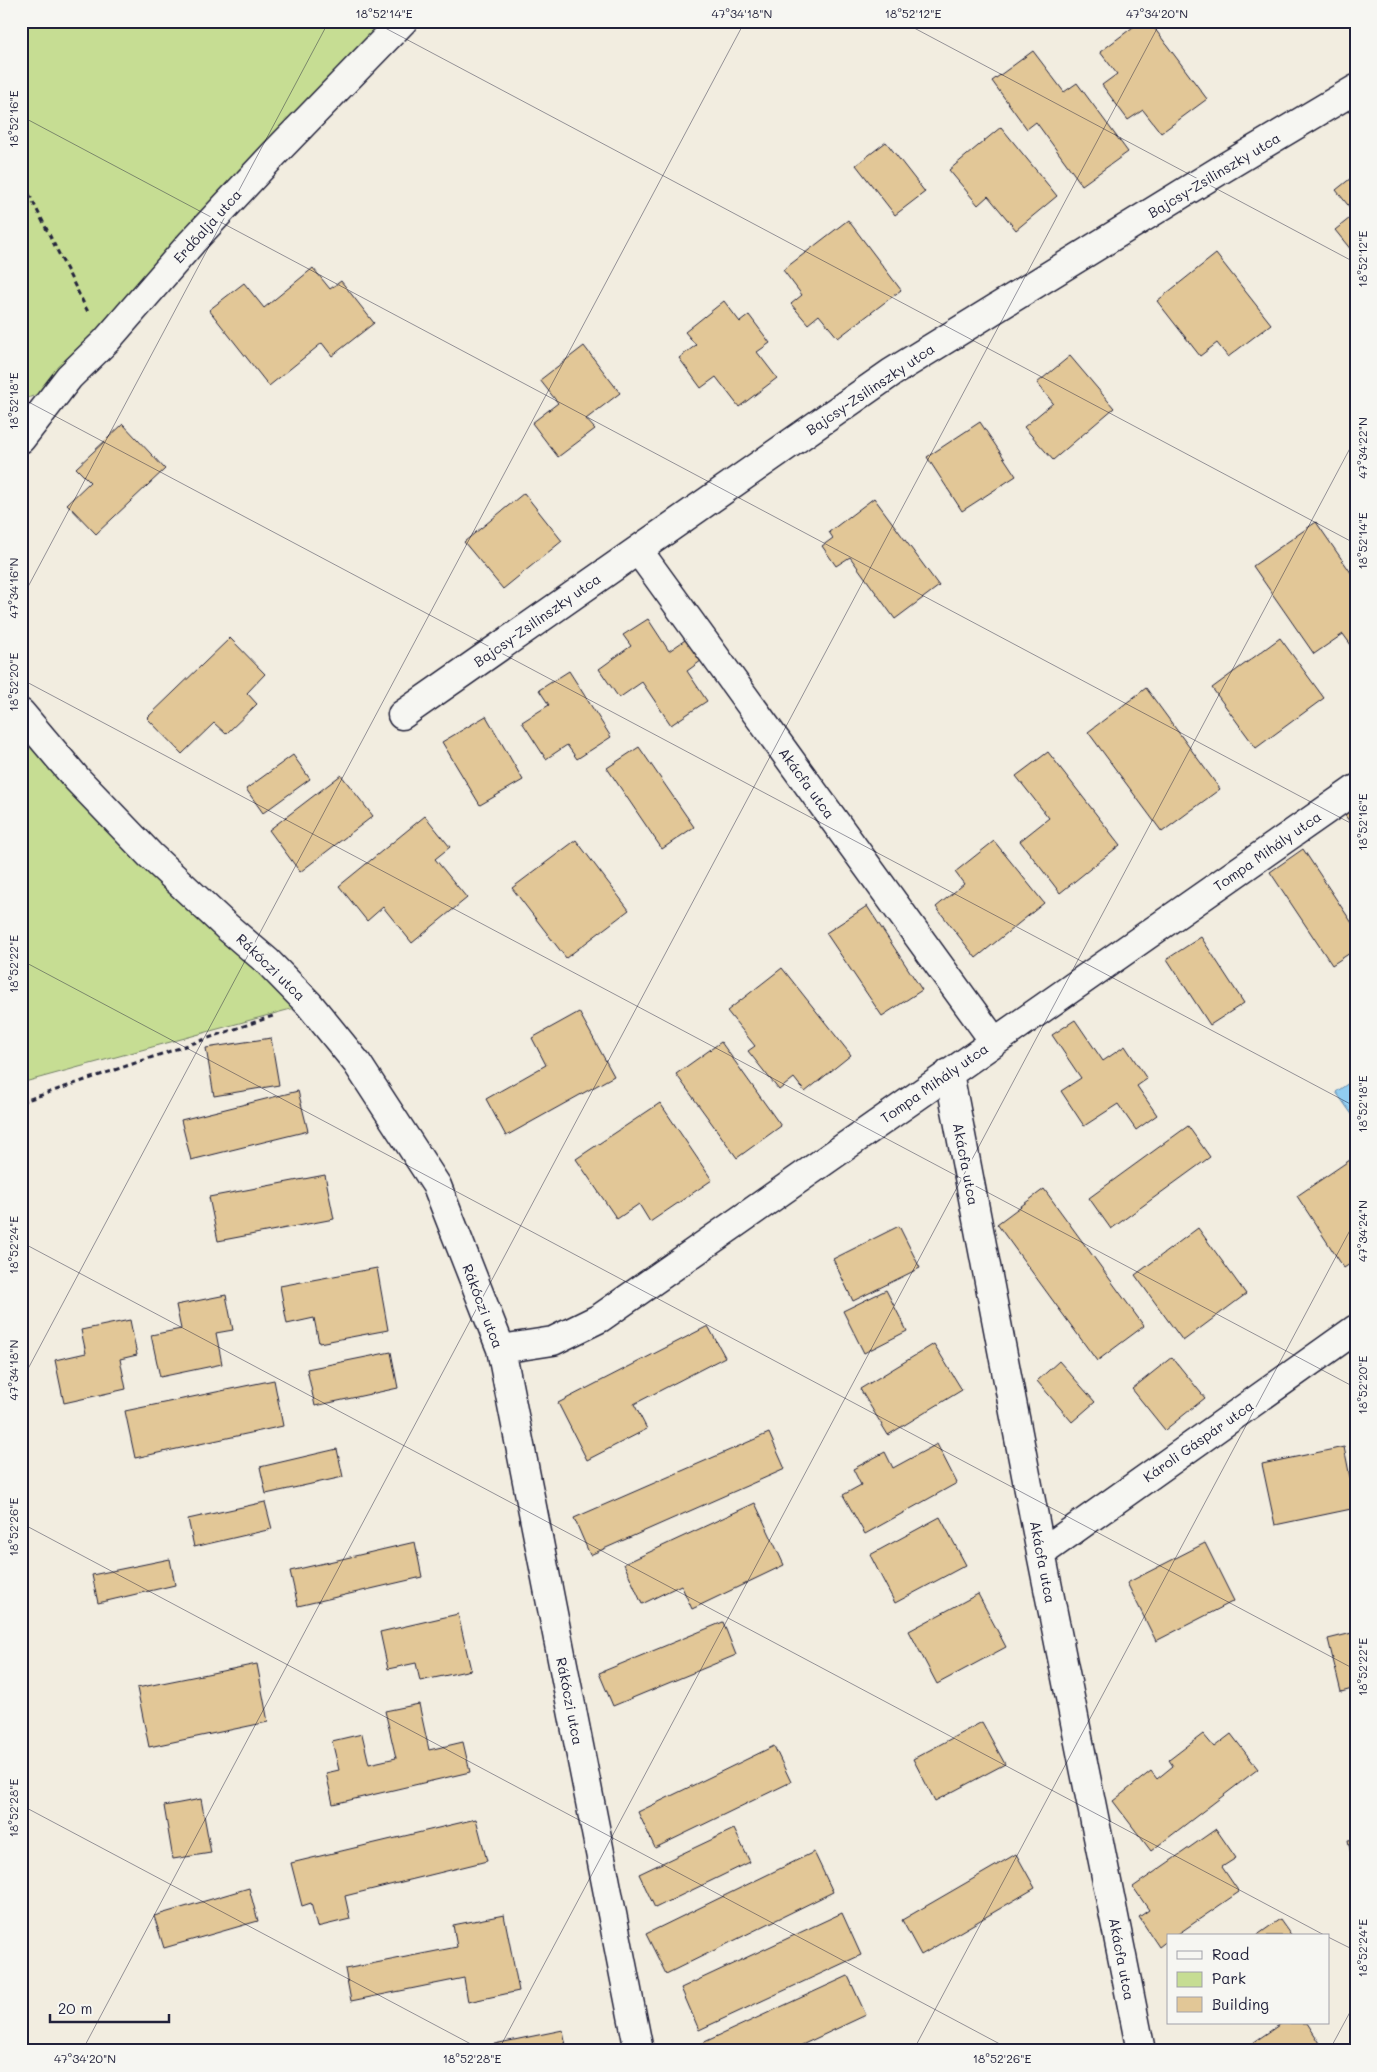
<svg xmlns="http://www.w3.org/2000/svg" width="1377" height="2072" font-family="Mali,sans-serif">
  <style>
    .green { fill: #c6dd93; stroke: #748067 }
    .water { fill: #91cdf1; stroke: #6589a8 }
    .building { fill: #e2c797; stroke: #22223b }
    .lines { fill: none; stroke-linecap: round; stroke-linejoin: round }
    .street-casing { stroke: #22223b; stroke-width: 31 }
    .path { stroke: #22223b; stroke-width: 3; stroke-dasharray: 5 4; stroke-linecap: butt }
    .street { stroke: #f6f6f2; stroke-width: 28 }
    .ticks { fill: none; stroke: #22223b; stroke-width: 1; stroke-opacity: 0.45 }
    .labels { text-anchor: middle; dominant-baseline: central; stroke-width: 4.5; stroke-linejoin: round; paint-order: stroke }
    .street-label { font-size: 14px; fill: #22223b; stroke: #f6f6f2 }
    .neatline { fill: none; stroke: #22223b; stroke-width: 2 }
    .ticks-label { font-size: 12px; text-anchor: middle; fill: #22223b }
  </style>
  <rect width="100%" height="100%" fill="#f2ede0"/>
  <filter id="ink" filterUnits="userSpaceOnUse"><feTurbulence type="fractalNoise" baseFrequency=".02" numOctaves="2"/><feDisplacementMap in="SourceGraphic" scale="10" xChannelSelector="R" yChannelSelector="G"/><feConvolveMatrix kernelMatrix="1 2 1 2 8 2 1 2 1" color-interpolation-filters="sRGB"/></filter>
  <g filter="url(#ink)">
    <path class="green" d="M21,21H403L40,393L21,401Z
      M21,713L309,1004L21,1083Z"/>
    <path class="water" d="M1356,1078V1114L1353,1116L1336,1092Z"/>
    <path class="building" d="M1141,21H1149L1207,99L1161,133L1143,110L1128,120L1102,85L1117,74L1100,52Z
      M1033,51L1064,92L1077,83L1128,152L1082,185L1036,122L1027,129L992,81Z
      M1001,127L1057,196L1016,230L988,196L978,205L949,170Z
      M886,142L925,192L895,215L856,165Z
      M1356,174V256L1335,230L1355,214L1336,190Z
      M848,220L901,290L838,338L819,315L808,324L791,304L802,295L783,270Z
      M1216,254L1271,324L1228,357L1217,343L1200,356L1157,301Z
      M313,268L330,289L341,281L374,323L332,356L322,343L269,386L209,310L244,283L264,308Z
      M724,301L740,322L749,315L770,343L757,352L777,378L739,407L716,377L701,388L679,358L696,345L685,332Z
      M584,346L620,393L586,419L595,429L558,457L532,423L558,403L540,380Z
      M1070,356L1114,408L1053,460L1024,427L1053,403L1037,383Z
      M980,422L1016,476L962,511L927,457Z
      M123,424L165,469L96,534L67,504L90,482L76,468Z
      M524,493L562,541L503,589L464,542Z
      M874,498L939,586L895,619L850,557L836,566L822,546L833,538L829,532Z
      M1316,522L1356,580V642L1351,645L1343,634L1314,654L1253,566Z
      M648,619L669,651L691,636L705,658L687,671L707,701L671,725L642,682L619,698L599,669L631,646L623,635Z
      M230,638L265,674L247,693L257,704L226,734L214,723L182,754L147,718Z
      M1280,638L1324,698L1256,748L1212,688Z
      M569,671L611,737L577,759L567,745L546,759L522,722L549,705L539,690Z
      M1146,688L1220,789L1162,832L1088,732Z
      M486,716L523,780L480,805L442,742Z
      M639,747L694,827L662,849L607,768Z
      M1048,752L1120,845L1060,893L1020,841L1049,818L1016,776Z
      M293,755L310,779L263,813L246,789Z
      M341,775L373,816L300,872L269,830Z
      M1356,805V830L1344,814Z
      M425,816L450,847L435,859L467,898L412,943L383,907L367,921L339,886Z
      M576,840L629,910L566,958L512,888Z
      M994,841L1044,903L976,958L936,907L964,884L955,872Z
      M1303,849L1356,929V949L1332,965L1270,872Z
      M867,906L922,990L882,1016L826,933Z
      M1201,937L1244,1003L1210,1025L1167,959Z
      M782,968L851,1055L805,1092L794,1078L779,1090L748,1051L755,1046L727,1011Z
      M579,1012L614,1076L506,1136L486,1099L546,1065L532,1038Z
      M1075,1020L1103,1061L1125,1046L1147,1079L1137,1086L1157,1115L1136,1130L1118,1104L1084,1126L1061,1091L1081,1078L1052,1035Z
      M271,1038L279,1085L214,1096L206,1048Z
      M721,1042L781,1126L737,1158L676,1074Z
      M298,1091L308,1131L191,1160L181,1120Z
      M660,1103L712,1180L650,1222L639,1204L617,1219L576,1159Z
      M1188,1126L1210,1157L1111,1229L1089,1198Z
      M1350,1160L1356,1168V1260L1344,1268L1297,1196Z
      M325,1175L334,1219L218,1241L209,1197Z
      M1044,1189L1144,1326L1097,1361L997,1224Z
      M899,1226L920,1268L853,1301L833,1259Z
      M1198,1228L1246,1294L1183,1341L1135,1275Z
      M377,1268L388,1330L319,1343L314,1318L287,1324L280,1286Z
      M886,1290L907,1331L864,1353L843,1311Z
      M226,1295L233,1330L216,1333L222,1364L160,1377L151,1335L181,1329L176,1305Z
      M130,1320L137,1355L120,1359L126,1389L64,1403L55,1360L86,1353L81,1330Z
      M708,1326L725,1357L634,1404L647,1429L587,1460L558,1403Z
      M934,1344L962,1390L888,1435L860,1389Z
      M391,1352L398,1388L315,1406L307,1369Z
      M1172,1357L1205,1398L1165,1430L1132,1389Z
      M1059,1361L1095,1402L1072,1422L1037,1381Z
      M274,1380L283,1426L135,1458L125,1411Z
      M769,1433L785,1469L590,1555L574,1518Z
      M937,1444L957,1483L865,1534L843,1495L861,1485L853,1469L885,1452L893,1468Z
      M1344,1447L1356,1508L1275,1525L1262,1464Z
      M337,1449L343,1477L266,1494L260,1467Z
      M265,1502L272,1529L194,1547L188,1519Z
      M755,1503L784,1565L692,1609L681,1585L642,1604L624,1564Z
      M940,1517L966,1565L895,1603L870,1555Z
      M415,1542L422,1577L298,1606L290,1571Z
      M1205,1543L1234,1601L1156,1641L1127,1583Z
      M170,1559L175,1585L98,1603L92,1575Z
      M978,1594L1006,1647L937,1684L909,1631Z
      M458,1614L471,1670L420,1681L416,1663L388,1669L380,1632Z
      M723,1622L736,1655L613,1706L599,1673Z
      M1356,1632V1688L1341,1692L1328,1639Z
      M257,1664L268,1722L149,1747L137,1688Z
      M419,1704L429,1750L463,1742L470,1772L333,1804L326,1773L339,1770L332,1741L362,1734L369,1764L396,1758L385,1711Z
      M982,1722L1005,1764L935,1801L913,1759Z
      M1203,1734L1214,1747L1231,1734L1258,1769L1151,1851L1113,1801L1151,1771L1157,1779L1173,1766L1169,1760Z
      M774,1746L791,1782L655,1848L638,1812Z
      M201,1799L211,1853L173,1859L164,1806Z
      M476,1819L487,1861L345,1896L350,1919L317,1927L311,1903L302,1906L291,1863Z
      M734,1829L750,1862L655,1908L639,1874Z
      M1216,1829L1236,1858L1222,1867L1239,1892L1175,1936H1168V1940L1159,1947L1139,1917L1149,1910L1133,1887Z
      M1356,1839V1878L1348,1840Z
      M814,1852L833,1892L666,1974L646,1934Z
      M1016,1854L1035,1888L921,1955L902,1920Z
      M249,1888L258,1921L164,1948L154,1916Z
      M842,1913L861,1955L699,2030L681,1988Z
      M504,1915L519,1991L468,2002L464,1978L351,2001L345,1969L457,1947L453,1925Z
      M1280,1919L1292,1936H1256Z
      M848,1976L866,2015L789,2051H685Z
      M1282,2023H1307L1325,2051H1241Z
      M563,2030L567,2051H460Z"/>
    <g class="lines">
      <g class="street-casing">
        <path id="street" d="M21,439L69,377L107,340L192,242L275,153L403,21
          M638,550L994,1041
          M21,713L76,778L150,855L226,926L268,962L309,1004L357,1063L437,1186L501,1349L639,2051
          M402,715L891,373L1222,169L1356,89
          M949,1073L1041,1553L1141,2051
          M501,1349L553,1341L600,1318L1356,789
          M1041,1553L1356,1329"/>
      </g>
      <path class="path" d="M21,178L88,312
        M21,1102L273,1016"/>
      <use href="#street" class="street"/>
    </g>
  </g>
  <path class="ticks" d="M372,21L1356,544M901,21L1356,263M21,116L1356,826M21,398L1356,1107M21,600L329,21M21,679L1356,1388M21,960L1356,1670M21,1242L1326,1936M21,1382L745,21M21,1523L1013,2051M21,1805L484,2051M1328,1937L1356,1951M82,2051L1161,21M498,2051L1356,437M913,2051L1356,1219M1329,2051L1356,2001"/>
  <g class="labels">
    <g class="street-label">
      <text transform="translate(1214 175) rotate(-31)">Bajcsy-Zsilinszky utca</text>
      <text transform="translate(207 226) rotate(-48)">Erdőalja utca</text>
      <text transform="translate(870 389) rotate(-34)">Bajcsy-Zsilinszky utca</text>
      <text transform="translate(537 620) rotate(-35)">Bajcsy-Zsilinszky utca</text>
      <text transform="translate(807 783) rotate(54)">Akácfa utca</text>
      <text transform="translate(1267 851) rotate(-35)">Tompa Mihály utca</text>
      <text transform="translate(271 967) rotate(44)">Rákóczi utca</text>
      <text transform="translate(934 1083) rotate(-35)">Tompa Mihály utca</text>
      <text transform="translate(966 1164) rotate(79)">Akácfa utca</text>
      <text transform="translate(483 1306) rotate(69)">Rákóczi utca</text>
      <text transform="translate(1198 1441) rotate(-35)">Károli Gáspár utca</text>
      <text transform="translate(1043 1562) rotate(79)">Akácfa utca</text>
      <text transform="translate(570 1701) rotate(79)">Rákóczi utca</text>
      <text transform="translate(1122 1959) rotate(79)">Akácfa utca</text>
    </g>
  </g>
  <rect width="1377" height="2072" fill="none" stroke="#f6f6f2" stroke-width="55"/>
  <rect x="1167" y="1934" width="162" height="90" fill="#f6f6f2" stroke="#a1a1a9"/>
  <rect x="1177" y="1951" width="25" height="8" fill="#f6f6f2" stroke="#a1a1a9"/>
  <text x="1212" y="1960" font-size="15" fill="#22223b">Road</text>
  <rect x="1177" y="1972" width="25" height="15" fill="#c6dd93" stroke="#a1a1a9"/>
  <text x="1212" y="1984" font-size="15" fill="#22223b">Park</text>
  <rect x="1177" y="1997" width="25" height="15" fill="#e2c797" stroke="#a1a1a9"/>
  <text x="1212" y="2010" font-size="15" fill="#22223b">Building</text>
  <path d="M50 2014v8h119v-8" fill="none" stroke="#22223b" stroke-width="2.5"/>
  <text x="58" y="2014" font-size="15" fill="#22223b" stroke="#f6f6f2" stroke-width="4" paint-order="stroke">20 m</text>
  <rect x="28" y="28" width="1322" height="2016" class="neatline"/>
  <g class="ticks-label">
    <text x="384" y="18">18°52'14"E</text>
    <text x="742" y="18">47°34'18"N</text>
    <text x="913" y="18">18°52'12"E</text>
    <text x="1157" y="18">47°34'20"N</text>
    <text transform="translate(14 119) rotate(-90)" y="4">18°52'16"E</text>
    <text transform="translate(1363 259) rotate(-90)" y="4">18°52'12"E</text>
    <text transform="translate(14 401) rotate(-90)" y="4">18°52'18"E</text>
    <text transform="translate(1363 448) rotate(-90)" y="4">47°34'22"N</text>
    <text transform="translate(1363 541) rotate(-90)" y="4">18°52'14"E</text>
    <text transform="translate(14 588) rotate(-90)" y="4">47°34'16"N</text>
    <text transform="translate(14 682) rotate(-90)" y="4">18°52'20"E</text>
    <text transform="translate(1363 822) rotate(-90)" y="4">18°52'16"E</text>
    <text transform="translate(14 964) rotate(-90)" y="4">18°52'22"E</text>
    <text transform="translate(1363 1104) rotate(-90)" y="4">18°52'18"E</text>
    <text transform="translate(1363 1231) rotate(-90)" y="4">47°34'24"N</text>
    <text transform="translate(14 1245) rotate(-90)" y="4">18°52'24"E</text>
    <text transform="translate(14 1370) rotate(-90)" y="4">47°34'18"N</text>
    <text transform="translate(1363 1385) rotate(-90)" y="4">18°52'20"E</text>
    <text transform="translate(14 1527) rotate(-90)" y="4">18°52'26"E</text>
    <text transform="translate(1363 1667) rotate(-90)" y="4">18°52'22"E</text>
    <text transform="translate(14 1808) rotate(-90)" y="4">18°52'28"E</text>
    <text transform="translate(1363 1948) rotate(-90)" y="4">18°52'24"E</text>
    <text x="85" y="2063">47°34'20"N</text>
    <text x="472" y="2063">18°52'28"E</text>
    <text x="1002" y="2063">18°52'26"E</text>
  </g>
</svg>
